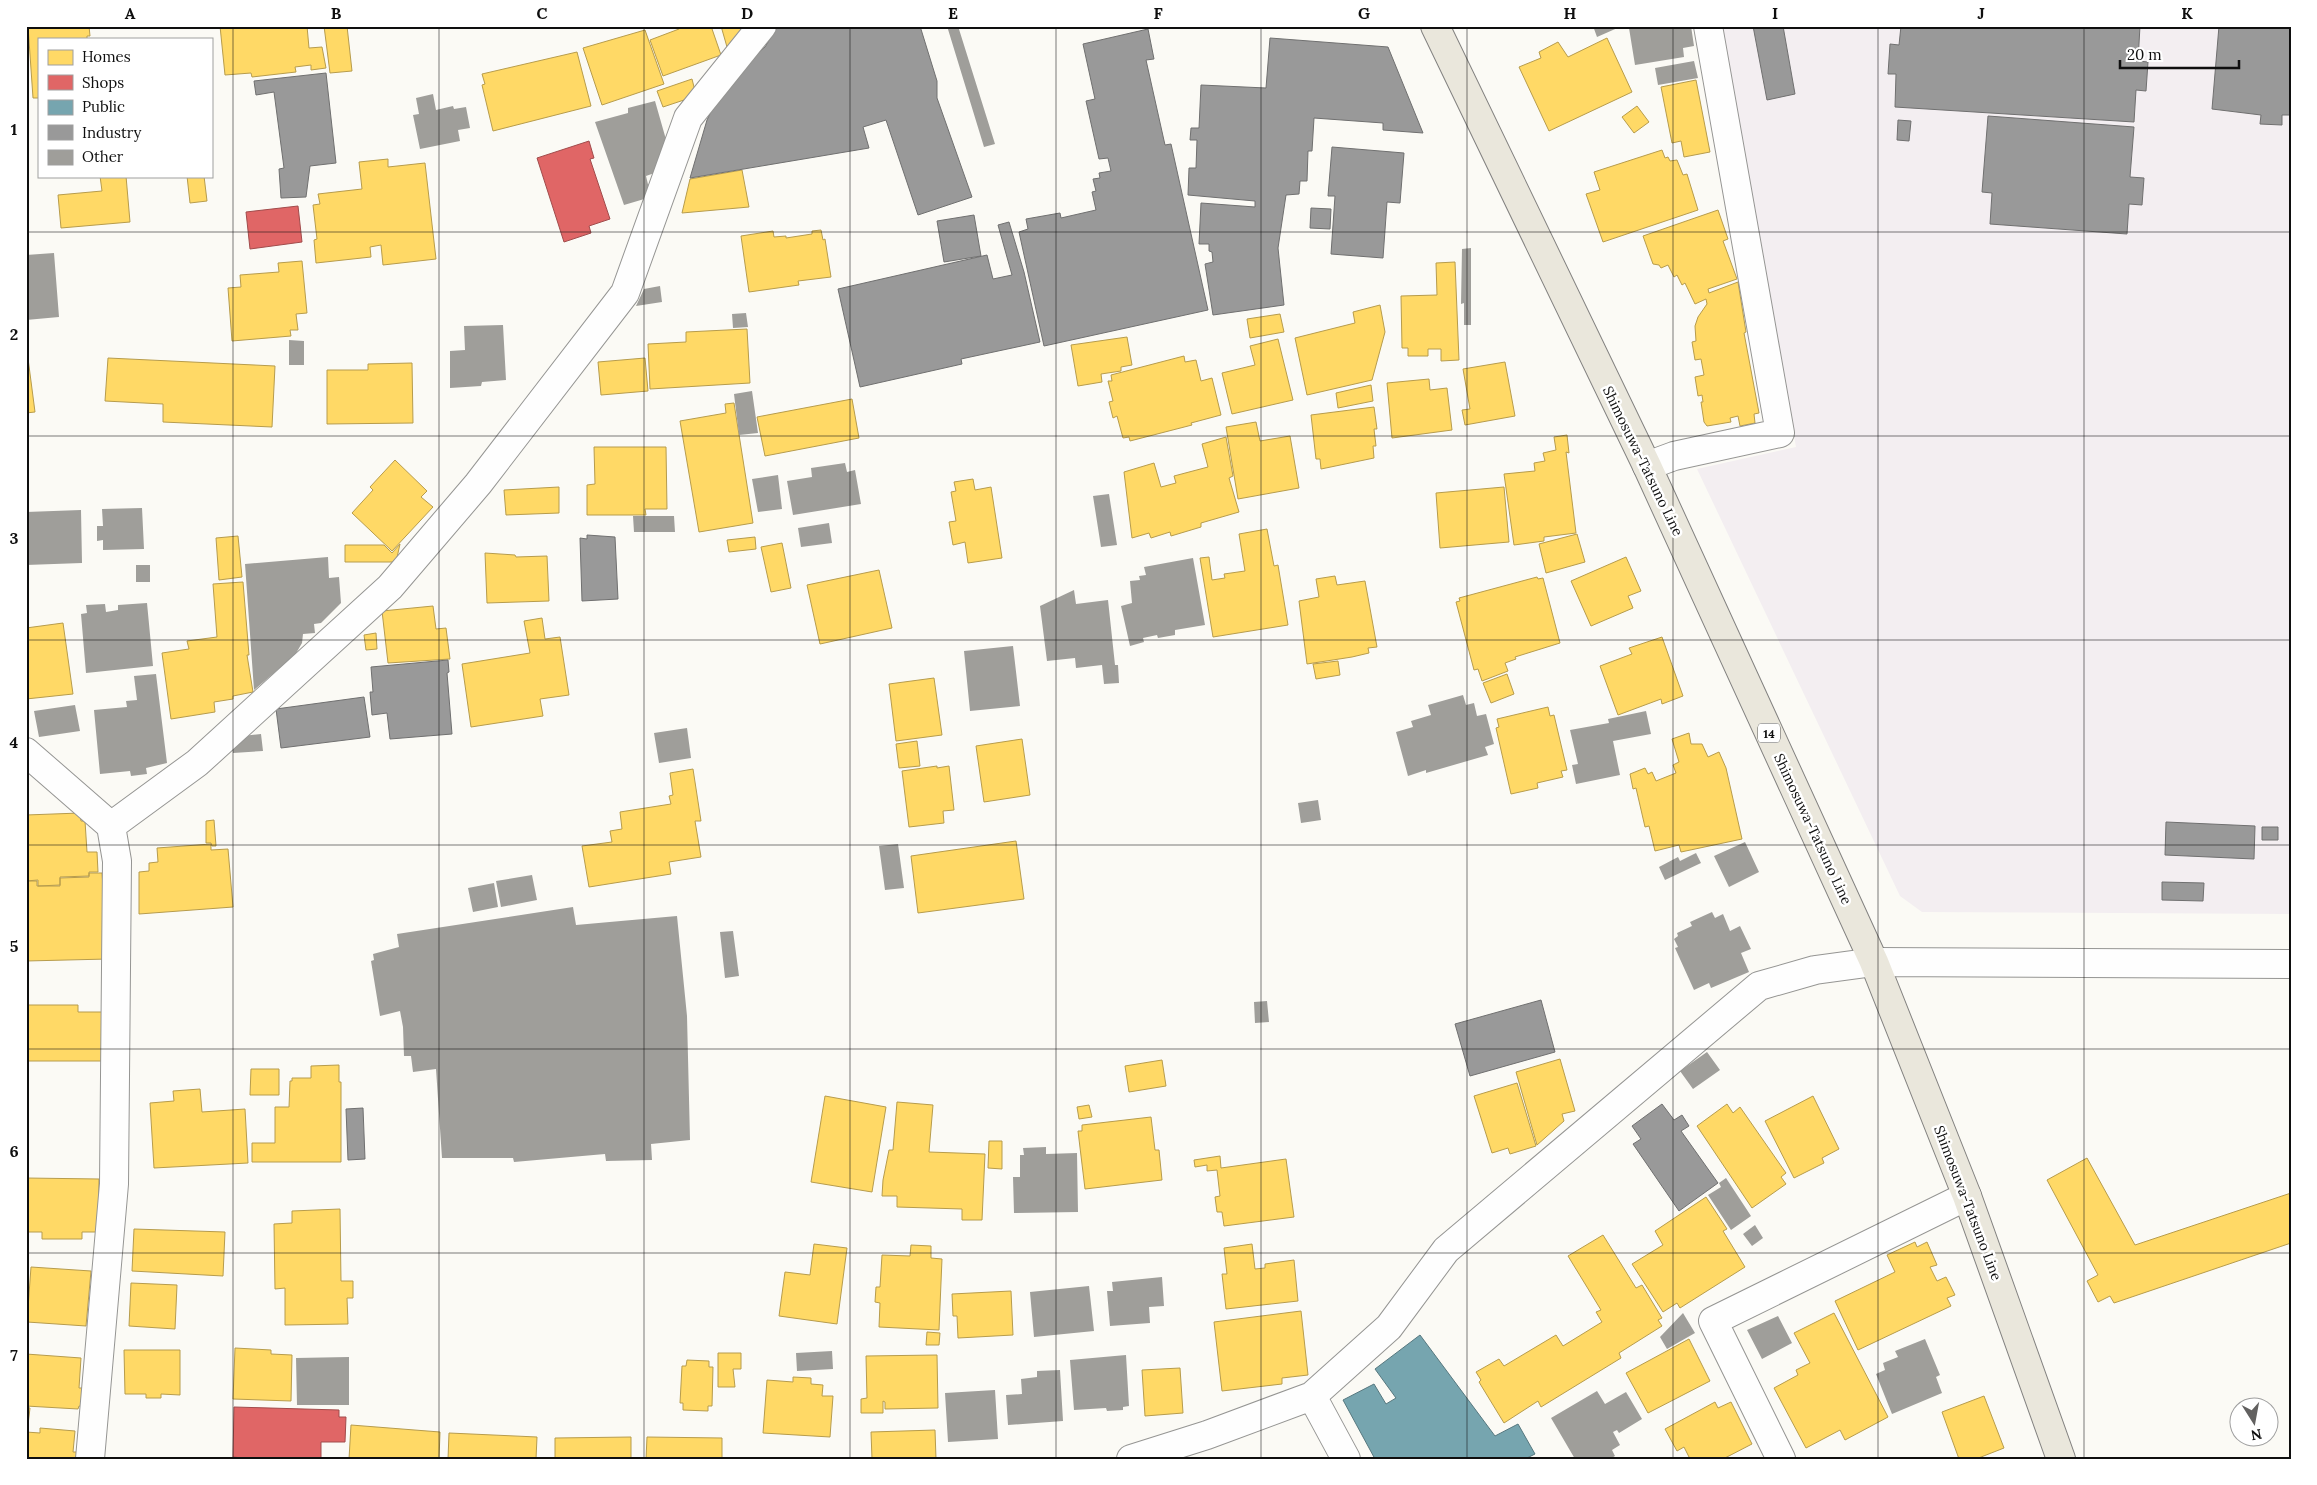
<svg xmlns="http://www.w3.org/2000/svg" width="2317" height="1485" font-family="Lora,serif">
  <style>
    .industrial { fill: #f3eef1 }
    .homes { fill: #ffd966; stroke: #b79c4c }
    .shops { fill: #e06666; stroke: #a14c4c }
    .public { fill: #76a5af; stroke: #57787f }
    .industry { fill: #999; stroke: #707070 }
    .building { fill: #9f9e9a }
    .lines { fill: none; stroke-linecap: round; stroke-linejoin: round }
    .minor-casing { stroke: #959593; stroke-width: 30 }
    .major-casing { stroke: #838280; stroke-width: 30 }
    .minor { stroke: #fefefe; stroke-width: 28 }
    .major { stroke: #eae7dc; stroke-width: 28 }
    .grid { fill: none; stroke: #0f0f0f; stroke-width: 1; stroke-opacity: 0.55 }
    .labels { text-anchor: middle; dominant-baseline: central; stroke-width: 5; stroke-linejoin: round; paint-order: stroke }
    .shield { fill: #fff; stroke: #575757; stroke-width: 1 }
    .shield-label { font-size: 12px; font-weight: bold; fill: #0f0f0f }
    .street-label { font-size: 14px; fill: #0f0f0f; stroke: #fff }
    .neatline { fill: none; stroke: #0f0f0f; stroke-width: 2 }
    .grid-label { font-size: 16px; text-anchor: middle; font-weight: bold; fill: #0f0f0f }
  </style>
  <rect width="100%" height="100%" fill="#fbfaf5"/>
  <path class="industrial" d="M1721,26H2291V914L1922,912L1900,896L1697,469L1796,447Z"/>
  <path class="homes" d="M28,26H89L90,36H87V39H39V98H33Z
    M220,26H307L309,48L322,47L326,68L311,70V65L295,67L296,72L252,77L251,73L225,75Z
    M324,26H347L352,71L330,73Z
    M677,26H711L721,55L663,76L650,40L679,29Z
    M721,26H744L727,47Z
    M645,30L664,84L602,105L583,48Z
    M1607,38L1632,92L1549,131L1519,67L1541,58L1539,52L1558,42L1568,57Z
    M577,52L591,106L493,131L482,85L485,84L482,74Z
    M692,79L695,91L686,107L684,100L663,107L657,91Z
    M1696,80L1710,152L1684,157L1681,141L1672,143L1661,87Z
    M1637,106L1649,122L1634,133L1622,117Z
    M1662,150L1665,158L1668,157L1670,161L1677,160L1683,175L1687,174L1698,210L1603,242L1586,194L1600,190L1594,172Z
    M388,159V167L425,163L436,259L383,265L381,245L370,247L371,257L316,263L314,240L317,239L313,205L320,204L318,194L362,189L359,162Z
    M742,170L749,207L682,213L690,179Z
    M100,176H126L130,222L61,228L58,195L102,191Z
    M187,176H204L207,201L190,203Z
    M1718,210L1728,239L1723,241L1737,279L1708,289L1709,293L1738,282L1746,332L1744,333L1759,413L1754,414L1755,423L1740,426L1738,416L1730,418L1731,422L1707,426L1704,422L1701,402H1703L1702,395L1698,396L1695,377L1704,375L1701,359L1695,360L1692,342L1696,341L1695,326L1698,317L1707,304L1706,299L1695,304L1685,283L1682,285L1677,275L1674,277L1668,265L1661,268L1659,265L1653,264L1643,236Z
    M821,230L823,240L825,239L831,277L798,281L799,285L749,292L741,236L773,231L774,237L786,236V238L812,234V231Z
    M302,261L307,313L296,314L298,330H290L291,336L232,341L228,288L241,287L240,275L279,272L278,263Z
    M1455,262L1459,360L1441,361V349H1428V356H1408V348H1402L1401,296L1437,295L1436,263Z
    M1380,305L1385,332L1372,380L1307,395L1295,338L1355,323L1353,312Z
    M1280,314L1284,332L1250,338L1247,319Z
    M747,329L750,383L650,389L648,344L686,342V332Z
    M1127,337L1132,365L1121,367V371L1101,374L1102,382L1078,386L1071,345Z
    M1278,339L1293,400L1232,414L1222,373L1255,365L1250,346Z
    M26,343L35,412L26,413Z
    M1184,356L1185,362L1196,360L1201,381L1212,378L1221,415L1191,423L1192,425L1130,441L1129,437L1123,438L1117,416L1113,418L1109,402L1113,401L1108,381H1112L1111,375Z
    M108,358L275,366L272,427L163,422V404L105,401Z
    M645,358L648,391L601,395L598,362Z
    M1505,362L1515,416L1465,425L1462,410L1470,409L1463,369Z
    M412,363L413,423L327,424V370H368V364Z
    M1429,379L1430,390L1447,388L1452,430L1392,438L1387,383Z
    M1371,385L1373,401L1338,408L1336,393Z
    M852,399L859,438L765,456L757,417Z
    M734,403L753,523L699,532L680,421L726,413L725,404Z
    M1374,407L1377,429H1374L1376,446H1373L1374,458L1321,469L1320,459H1316L1311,415Z
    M1256,422L1260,441L1290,436L1299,488L1238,499L1226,427Z
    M1567,435L1569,453L1566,452L1576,533L1544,537V541L1514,545L1504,474L1535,471L1534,463L1545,461L1543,453L1556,450L1554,437Z
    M1226,437L1233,476L1229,478L1239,512L1201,523V527L1171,536L1170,532L1151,538L1149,533L1132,538L1124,472L1154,463L1161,487L1176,483L1174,476L1208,467L1202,444Z
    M594,447H666L667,509H645L646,515H587V485L595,484Z
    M395,460L427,491L421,497L433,507L392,551L352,513L373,490L370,487Z
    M973,479L975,490L991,487L1002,558L968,563L965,542L953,545L949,522L956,521L951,492L956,491L954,482Z
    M559,487V513L506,515L504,490Z
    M1504,487L1509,542L1440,548L1436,493Z
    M1267,529L1274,566L1278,565L1288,625L1213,637L1200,558L1209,557L1212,580L1225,578L1224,574L1245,571L1239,534Z
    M1577,534L1585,562L1546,573L1539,544Z
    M238,536L242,577L219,580L216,538Z
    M755,537L756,549L729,552L727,540Z
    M782,543L791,588L771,592L761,547Z
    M400,544L396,562H345V545H384L392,553Z
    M485,553L515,555L516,557L547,556L549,601L487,603Z
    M1626,557L1641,591L1628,596L1633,608L1591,626L1571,581Z
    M879,570L892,628L820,644L807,585Z
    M1335,576L1337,585L1365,581L1377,647L1368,648L1369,653L1352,657L1307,664L1299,601L1319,597L1316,579Z
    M1537,577L1538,579L1543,578L1560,643L1515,657L1516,659L1505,663L1508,671L1482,681L1478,669L1474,670L1456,602L1460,601L1459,598Z
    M243,582L249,655H247L253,692L233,696V699L214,702L215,712L171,719L162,653L189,649L187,641L217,637L213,584Z
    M433,606L436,629L446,628L450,659L388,663L382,611Z
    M542,618L545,639L560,637L569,695L540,699L543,716L471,727L462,664L530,653L524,621Z
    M63,623L73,694L26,699V628Z
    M376,633L377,649L366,650L364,635Z
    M1662,637L1683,696L1662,704L1661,699L1618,715L1600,666L1632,654L1629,648Z
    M1338,661L1340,675L1316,679L1313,664Z
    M1507,674L1514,694L1491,703L1483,683Z
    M934,678L942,735L896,741L889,684Z
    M1548,707L1550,716L1554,715L1567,770L1561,771L1563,777L1537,783L1538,788L1511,794L1496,728L1499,727L1497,719Z
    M1689,733L1691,744H1702L1708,757L1719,752L1726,768L1742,839L1681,852L1679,845L1655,851L1649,826L1645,827L1636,788L1633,789L1630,774L1645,768L1648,774L1652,772L1656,781L1676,773L1673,765L1679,762L1672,739Z
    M1022,739L1030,795L984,802L976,746Z
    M917,741L920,766L899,768L896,744Z
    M937,766V768L949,766L954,810L943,811L944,823L909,827L902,771Z
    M693,769L701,821H695L701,857L669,862L671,874L589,887L582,846L612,842L610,831L622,829L620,812L671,804L669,796L673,795L670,773Z
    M80,813L81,821H85L87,852H97L98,872H89V876L60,877V885L38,886V880L26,881V815Z
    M214,820L216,846H212L211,843H206V821Z
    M1016,841L1024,899L918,913L911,856Z
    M211,844V850L228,849L233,907L139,914V872L149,871V863L158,862L157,848Z
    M89,873H102L108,959L26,961V881H37V886H60V878L89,877Z
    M26,1005H78V1012H105V1061H26Z
    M1560,1059L1575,1111L1562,1114L1564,1121L1537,1145L1516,1072Z
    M1162,1060L1166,1086L1129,1092L1125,1066Z
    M339,1065V1082H341V1162H252V1143H275V1107H289L290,1081H292V1078H311V1066Z
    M251,1069H279V1095H250Z
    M1517,1083L1536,1146L1510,1154L1508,1148L1492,1153L1474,1096Z
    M200,1089L202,1112L245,1109L248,1163L154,1168L150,1103L174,1101L173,1091Z
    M825,1096L886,1107L872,1192L811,1182Z
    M1813,1096L1839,1149L1822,1158L1824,1163L1794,1178L1765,1121Z
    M897,1102L933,1105L929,1152L985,1154L982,1220H962V1209L897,1207V1196H882L883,1180L889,1150H893Z
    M1727,1104L1733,1113L1740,1107L1786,1173L1781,1177L1786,1184L1752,1208L1697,1126Z
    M1089,1105L1092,1117L1079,1119L1077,1107Z
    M1151,1117L1155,1150H1159L1162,1180L1085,1189L1078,1131H1082V1125Z
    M989,1141H1002V1169L988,1168Z
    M1220,1156L1221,1168L1286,1159L1294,1217L1224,1226L1222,1212H1217L1215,1197L1220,1196L1217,1170L1207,1171V1165L1195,1167L1194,1160Z
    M2087,1158L2135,1245L2291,1193V1243L2114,1303L2110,1296L2098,1302L2087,1281L2098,1275L2047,1180Z
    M26,1178L99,1179L98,1232H82V1239H42V1232H26Z
    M1706,1197L1727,1229L1723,1231L1745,1267L1680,1308L1677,1303L1663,1312L1632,1264L1663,1245L1655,1231Z
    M340,1209L341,1281H353V1298H347L348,1324L285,1325V1288L275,1289L274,1224L292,1223V1211Z
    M134,1229L225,1232L223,1276L132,1271Z
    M1603,1235L1636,1288L1642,1285L1662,1318L1658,1320L1662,1326L1619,1353L1621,1358L1541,1407L1538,1401L1504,1423L1479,1382L1481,1380L1476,1372L1499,1359L1504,1366L1556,1335L1563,1346L1602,1322L1596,1312L1601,1310L1568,1256Z
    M1915,1242L1917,1247L1927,1242L1937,1265L1930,1267L1937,1281L1946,1277L1955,1295L1947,1298L1951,1306L1858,1350L1835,1301L1895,1272L1887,1255Z
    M814,1244L847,1248L837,1324L779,1316L785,1272L810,1275Z
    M1252,1244L1255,1269L1265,1268V1264L1294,1260L1298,1301L1226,1309L1222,1274H1227L1224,1248Z
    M911,1245L931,1246V1258L942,1259L939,1330L879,1327L880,1303L875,1302L876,1287H880L882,1255L910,1256Z
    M31,1267L91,1271L86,1326L27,1322Z
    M131,1283L177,1285L175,1329L129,1326Z
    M1011,1291L1013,1335L958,1338L957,1316H953L952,1294Z
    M1301,1311L1308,1375L1282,1378V1384L1222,1391L1214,1322Z
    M1834,1313L1888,1417L1845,1440L1840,1430L1806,1448L1774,1388L1798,1375L1796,1370L1810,1363L1794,1333Z
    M927,1332L940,1333L939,1345H926Z
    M1689,1339L1710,1381L1648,1413L1626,1373Z
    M235,1348L271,1350V1354L292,1355L291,1401L233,1399Z
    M124,1350H180V1395L161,1394V1398H146V1394H125Z
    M718,1353H741V1369H733L735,1387H718Z
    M26,1354L81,1358L79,1388H86L84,1407L79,1406L78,1409L26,1406Z
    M937,1355L938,1408L885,1409V1402L883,1401V1413H861V1399L867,1398L866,1356Z
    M687,1360L709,1361V1367H713L712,1406H708V1411L683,1410V1403H680L682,1366H686Z
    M1180,1368L1183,1413L1145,1416L1142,1370Z
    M793,1377L811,1378V1384L823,1385L822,1396H833L830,1437L763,1433L767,1380L793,1382Z
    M1984,1396L2004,1448L1976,1459H1959L1942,1412Z
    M1715,1402L1718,1408L1731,1402L1752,1444L1723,1459H1690L1684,1447L1677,1451L1665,1429Z
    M26,1407L30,1408L28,1425L26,1424Z
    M351,1425L440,1432L439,1459H349Z
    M40,1428L75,1431L73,1452H78V1459H26V1432L40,1433Z
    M935,1430L936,1459H872L871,1432Z
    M449,1433L537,1437L536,1459H448Z
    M631,1437V1459H555V1438Z
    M647,1437L722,1438V1459H646Z"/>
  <path class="shops" d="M589,141L594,158L590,159L610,219L589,226L591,233L564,242L537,158Z
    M298,206L302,242L250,249L246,212Z
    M234,1407L339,1410V1417H346L345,1442H321V1458L252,1459L233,1457Z"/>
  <path class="public" d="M1420,1335L1495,1436L1518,1424L1535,1454L1525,1459H1375L1343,1400L1374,1384L1386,1404L1396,1398L1375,1369Z"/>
  <path class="industry" d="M778,26H920L937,81V98L972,197L918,215L886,120L863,127L869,148L690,178L707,120L716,101L750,60L765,47Z
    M1753,26H1783L1795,94L1767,100Z
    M1901,26H2140L2138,61L2148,62L2146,91L2136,90L2134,122L1895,107L1896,74H1888L1890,44L1899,45Z
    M2219,26H2291V115H2282V125L2260,124L2261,115L2212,109Z
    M1148,29L1154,59L1146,60L1165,145L1171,144L1208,310L1044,346L1019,232L1028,229L1026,219L1060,213L1061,218L1096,210L1092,192L1096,191L1093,179L1100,178L1099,173L1111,171L1108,158L1099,159L1086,101L1095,99L1083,44Z
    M1270,38L1388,47L1423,133L1383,130V123L1314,118L1312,151H1308L1307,181H1300L1299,194L1286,195L1278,248L1284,305L1213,315L1205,264L1213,262L1212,252L1209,251V244H1199L1201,203L1255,207V201L1188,195L1189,168H1196L1197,140H1190L1191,128H1199L1201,85L1266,88Z
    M326,73L336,163L310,166L306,197L281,198L279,169L284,168L274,92L256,95L254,81Z
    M1988,116L2134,127L2130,177L2144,178L2142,205L2129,204L2127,234L1990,224L1992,193L1982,192Z
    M1898,120L1911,121L1909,141L1897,140Z
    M1332,147L1404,153L1400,203L1387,202L1383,258L1331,254L1335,196H1328Z
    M1311,208L1331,209L1330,229L1310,228Z
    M974,215L981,256L944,262L937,221Z
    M1009,222L1024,272L1040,342L961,359L962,364L860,387L838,289L987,255L993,279L1012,275L998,225Z
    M587,535L615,537L618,599L582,601L580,538L587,539Z
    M448,660L449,672L447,673L452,734L390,739L387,713L372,715L370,692H373L371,667Z
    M364,697L370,737L281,748L276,709Z
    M2166,822L2255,826L2254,859L2165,855Z
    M2262,827H2278V840H2262Z
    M2162,882L2204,883L2203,901L2162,900Z
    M1541,1000L1555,1052L1470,1076L1455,1024Z
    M1662,1104L1674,1120L1682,1115L1689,1126L1681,1131L1718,1183L1679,1211L1633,1144L1641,1139L1632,1126Z
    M363,1108L365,1159L348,1160L346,1109Z"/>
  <path class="building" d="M947,26H958L995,144L984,147Z
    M1593,26H1622L1597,37Z
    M1634,26H1691L1694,46L1683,48L1684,57L1635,65L1629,28Z
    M1694,61L1698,78L1658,85L1655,68Z
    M433,94L436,110L453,106L454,109L466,107L470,128L458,130L460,141L420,149L413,115L419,114L416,98Z
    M655,101L669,150L660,171L646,176L651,197L624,205L595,122L628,113V108Z
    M1471,248V325H1464V303L1461,304L1462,249Z
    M54,253L59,317L26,320V255Z
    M660,286L662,302L636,306L644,289Z
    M746,313L748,327L733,328L732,314Z
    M503,325L506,380L482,382L481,386L450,388V351L465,350L464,326Z
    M289,340L304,341V365H289Z
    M752,391L758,433L739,435L734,394Z
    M845,463L847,472L855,470L861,504L793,515L787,481L812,477L811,468Z
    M778,475L782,509L758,512L752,479Z
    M1109,494L1117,545L1101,547L1093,496Z
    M142,508L144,549L103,550V540L97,541V526H103L102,509Z
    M81,510L82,563L26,565V512Z
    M633,516H674L675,532H634Z
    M829,523L832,543L801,547L798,528Z
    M328,557L329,578L339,577L341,603L321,623L314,624L315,633L303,634L302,643L295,655L254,690L245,564Z
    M1193,558L1205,625L1175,630V635L1158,638L1157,635L1143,638L1144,642L1130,646L1121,606L1132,603L1130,581L1140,580L1139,576L1146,575L1144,567Z
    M136,565H150V582H136Z
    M1074,590L1076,604L1108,600L1115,665H1118L1119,683L1104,684L1102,665L1076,668L1075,658L1047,661L1040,606Z
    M147,603L153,666L86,673L81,614L87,613L86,605L105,604L106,612L118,610V605Z
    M1013,646L1020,706L970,711L964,651Z
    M156,674L167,763L146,768L147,774L131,776L130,771L100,774L94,710L127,707L126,701L137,700L134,676Z
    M1463,695L1466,705L1474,703L1477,716L1486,714L1494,744L1485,747L1488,755L1426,773V770L1408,776L1396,732L1413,727L1411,721L1431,715L1428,705Z
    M75,705L80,731L39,737L34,711Z
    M1646,711L1651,734L1613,741L1620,775L1576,784L1572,765L1578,764L1570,730L1609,723L1608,719Z
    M687,728L691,758L659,763L654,733Z
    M261,734L263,751L233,753L232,744L242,736Z
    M1318,800L1321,820L1301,823L1298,803Z
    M1745,842L1759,872L1729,887L1714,856Z
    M898,844L904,888L885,890L879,846Z
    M1696,853L1701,863L1665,880L1659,867L1678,857L1680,861Z
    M532,875L537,900L501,907L496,881Z
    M494,883L498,907L473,912L468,888Z
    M573,907L576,925L677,916L687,1016L690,1140L651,1144L652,1160L606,1161L605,1154L514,1162L513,1158H442L436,1069L413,1072L411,1056H404L403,1027L400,1011L380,1016L371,961L374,960L373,954L399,947L397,934Z
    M1712,912L1715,918L1723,914L1730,931L1740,926L1751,949L1741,953L1749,972L1711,988L1709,983L1694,990L1675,948L1678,947L1674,939L1678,936L1677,933L1692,926L1690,922Z
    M733,931L739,976L725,978L720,932Z
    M1267,1001L1269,1022L1255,1023L1254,1002Z
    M1707,1052L1720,1070L1693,1089L1680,1071Z
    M1046,1147V1154L1077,1153L1078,1212L1014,1213L1013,1177H1020V1155H1024L1023,1148Z
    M1726,1178L1751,1216L1731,1230L1708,1195L1721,1187L1719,1183Z
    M1755,1225L1763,1238L1752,1246L1743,1234Z
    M1162,1277L1164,1306L1149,1307L1150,1323L1110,1326L1107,1291H1113L1112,1282Z
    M1089,1286L1094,1331L1034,1337L1030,1292Z
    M1683,1313L1695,1333L1667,1349L1660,1337Z
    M1778,1316L1792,1343L1762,1359L1747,1330Z
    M1925,1339L1940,1375L1936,1377L1942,1393L1892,1414L1876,1374L1885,1370L1883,1363L1898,1357L1895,1351Z
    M832,1351L833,1369L797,1371L796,1353Z
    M1126,1355L1129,1406L1123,1407V1410L1107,1411L1106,1408L1074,1410L1070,1360Z
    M349,1357V1405H297L296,1358Z
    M1060,1370L1063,1421L1008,1425L1006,1395L1022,1394L1021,1379L1037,1377V1371Z
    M995,1390L998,1439L948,1442L945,1393Z
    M1597,1391L1605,1404L1626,1392L1642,1419L1619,1433L1617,1430L1613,1432L1620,1445L1612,1450L1615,1456L1610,1459H1575L1551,1418Z"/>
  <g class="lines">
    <g class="minor-casing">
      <path id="minor" d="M1647,466L1674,456L1780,433L1708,26
        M26,752L111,826L117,861L114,1184L90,1459
        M111,826L197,763L390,587L478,484L625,293L688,118L762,26
        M1312,1396L1346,1459
        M1131,1459L1207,1435L1312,1396L1389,1327L1446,1250L1759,986L1815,970L1874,962L2291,964
        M1781,1459L1713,1321L1967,1196"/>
    </g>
    <g class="major-casing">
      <path id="major" d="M1435,26L1647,466L1874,962L1967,1196L2061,1459"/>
    </g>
    <use href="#minor" class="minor"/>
    <use href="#major" class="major"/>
  </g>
  <path class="grid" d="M233,26V1459M439,26V1459M644,26V1459M850,26V1459M1056,26V1459M1261,26V1459M1467,26V1459M1673,26V1459M1878,26V1459M2084,26V1459M26,232H2291M26,436H2291M26,640H2291M26,845H2291M26,1049H2291M26,1253H2291"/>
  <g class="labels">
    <rect class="shield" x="1758" y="723.5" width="22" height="19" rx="4"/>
    <g class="shield-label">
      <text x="1769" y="733">14</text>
    </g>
    <g class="street-label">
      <text transform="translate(1643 461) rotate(64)">Shimosuwa-Tatsuno Line</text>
      <text transform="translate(1813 829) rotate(65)">Shimosuwa-Tatsuno Line</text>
      <text transform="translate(1968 1203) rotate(69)">Shimosuwa-Tatsuno Line</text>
    </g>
  </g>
  <rect width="2317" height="1485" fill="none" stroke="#ffffff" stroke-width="55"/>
  <rect x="38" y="38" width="175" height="140" fill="#ffffff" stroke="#9f9f9f"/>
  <rect x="48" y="50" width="25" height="15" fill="#ffd966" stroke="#9f9f9f"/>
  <text x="82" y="62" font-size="15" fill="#0f0f0f">Homes</text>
  <rect x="48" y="75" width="25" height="15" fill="#e06666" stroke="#9f9f9f"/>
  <text x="82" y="88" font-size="15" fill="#0f0f0f">Shops</text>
  <rect x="48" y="100" width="25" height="15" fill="#76a5af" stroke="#9f9f9f"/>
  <text x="82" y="112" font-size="15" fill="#0f0f0f">Public</text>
  <rect x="48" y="125" width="25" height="15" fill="#999999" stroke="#9f9f9f"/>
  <text x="82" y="138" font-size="15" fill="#0f0f0f">Industry</text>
  <rect x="48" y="150" width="25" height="15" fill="#9f9e9a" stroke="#9f9f9f"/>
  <text x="82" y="162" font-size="15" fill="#0f0f0f">Other</text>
  <g transform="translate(2254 1422) rotate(169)"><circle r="24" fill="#ffffff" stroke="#9f9f9f"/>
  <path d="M0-4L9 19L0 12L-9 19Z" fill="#626160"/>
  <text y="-8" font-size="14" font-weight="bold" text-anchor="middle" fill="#0f0f0f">N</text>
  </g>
  <path d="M2120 60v8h119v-8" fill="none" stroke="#0f0f0f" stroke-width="2.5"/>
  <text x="2127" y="60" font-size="15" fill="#0f0f0f" stroke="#ffffff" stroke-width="4" paint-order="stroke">20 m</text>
  <rect x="28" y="28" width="2262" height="1430" class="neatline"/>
  <g class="grid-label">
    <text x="130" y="19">A</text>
    <text x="336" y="19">B</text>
    <text x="542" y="19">C</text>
    <text x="747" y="19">D</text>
    <text x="953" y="19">E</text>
    <text x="1158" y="19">F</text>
    <text x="1364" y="19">G</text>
    <text x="1570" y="19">H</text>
    <text x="1775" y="19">I</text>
    <text x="1981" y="19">J</text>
    <text x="2187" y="19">K</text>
    <text x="14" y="135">1</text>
    <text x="14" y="340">2</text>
    <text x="14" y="544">3</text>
    <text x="14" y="748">4</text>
    <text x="14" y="952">5</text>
    <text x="14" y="1157">6</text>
    <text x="14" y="1361">7</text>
  </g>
</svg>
